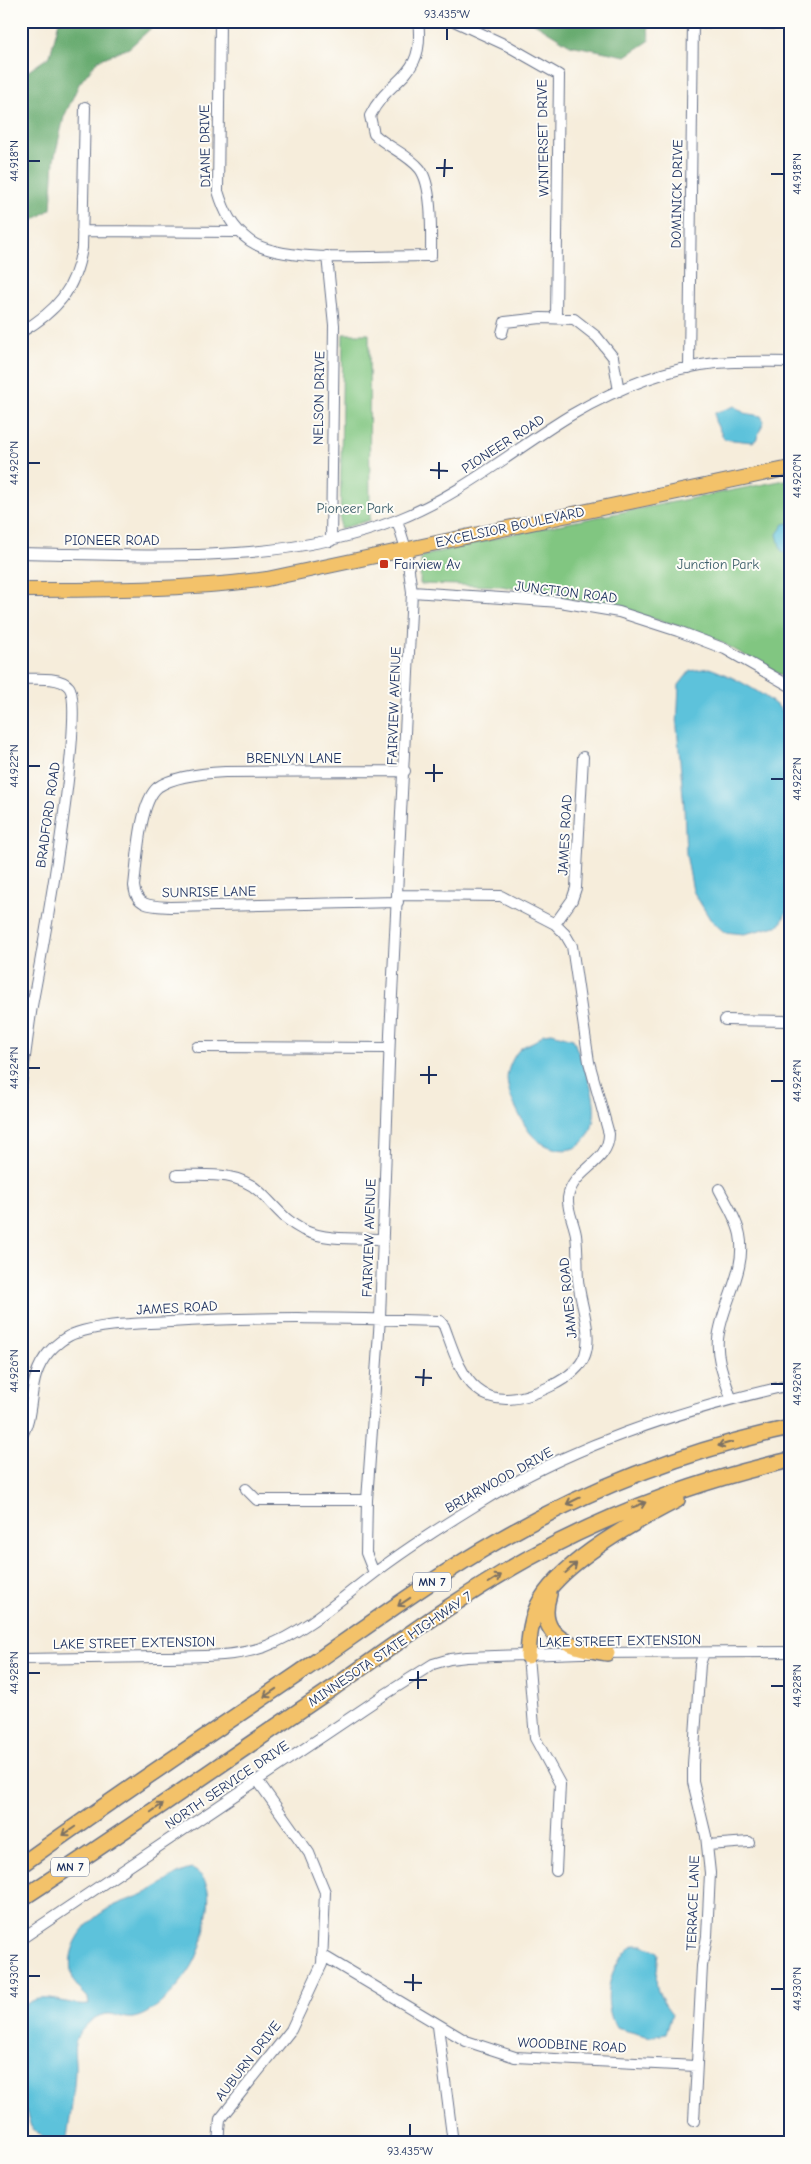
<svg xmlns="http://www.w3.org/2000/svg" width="811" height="2164" font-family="'Comic Neue',sans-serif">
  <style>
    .green { fill: #81c681; stroke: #4e7a70 }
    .forest { fill: #68ab6f; stroke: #426d66 }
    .water { fill: #5dc2db; stroke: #3c789c }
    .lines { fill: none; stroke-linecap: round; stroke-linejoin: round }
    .minor-casing { stroke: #68728a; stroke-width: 12 }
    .major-casing { stroke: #68728a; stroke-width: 16 }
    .highway-casing { stroke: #68728a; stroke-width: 18 }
    .minor { stroke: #fff; stroke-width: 10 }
    .major { stroke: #f3c26a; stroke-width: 14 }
    .highway { stroke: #f3c26a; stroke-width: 15 }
    .oneway { stroke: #7c7163 }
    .ticks { fill: none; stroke: #1b2f5e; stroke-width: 2 }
    .poi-dot { fill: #c8321e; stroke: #fdfcf7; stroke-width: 2 }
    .labels { text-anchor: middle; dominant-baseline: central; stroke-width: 4; stroke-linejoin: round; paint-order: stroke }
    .shield { fill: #fdfcf7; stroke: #5f6c8c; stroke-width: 1 }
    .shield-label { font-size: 12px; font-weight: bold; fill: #1b2f5e }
    .street-label { font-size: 14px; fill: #1b2f5e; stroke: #fdfcf7 }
    .park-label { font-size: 14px; fill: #3a5c68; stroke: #fdfcf7 }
    .poi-label { font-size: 14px; fill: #1b2f5e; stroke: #fdfcf7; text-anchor: start }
    .neatline { fill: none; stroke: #1b2f5e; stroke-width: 2 }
    .ticks-label { font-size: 12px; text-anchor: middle; fill: #1b2f5e }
  </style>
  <rect width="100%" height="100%" fill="#fdfcf7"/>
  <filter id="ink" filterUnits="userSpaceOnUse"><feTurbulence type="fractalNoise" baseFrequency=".02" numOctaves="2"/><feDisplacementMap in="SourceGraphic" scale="10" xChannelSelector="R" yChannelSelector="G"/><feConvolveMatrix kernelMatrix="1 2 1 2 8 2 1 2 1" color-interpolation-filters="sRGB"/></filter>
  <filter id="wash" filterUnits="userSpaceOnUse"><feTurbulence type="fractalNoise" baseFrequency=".0096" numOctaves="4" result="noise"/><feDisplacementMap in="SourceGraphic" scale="20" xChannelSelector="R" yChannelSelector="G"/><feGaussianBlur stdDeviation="1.12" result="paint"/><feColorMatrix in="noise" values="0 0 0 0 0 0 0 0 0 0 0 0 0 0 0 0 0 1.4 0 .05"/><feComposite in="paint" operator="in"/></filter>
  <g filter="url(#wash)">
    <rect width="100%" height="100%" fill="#f6eddb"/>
    <path class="green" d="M343,334H369L370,520L340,529Z
      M790,479V680L706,634L605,605L501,586L420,584L421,559L423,556L516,533Z"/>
    <path class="forest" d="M59,21H159L129,48L98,60L79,84L64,117L54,160L51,209L23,227L21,225V55L27,72L50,56Z
      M531,21H648L649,41L626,56L570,45Z"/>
    <path class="water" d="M735,406L744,413L761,416L764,421L756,440L752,442L724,439L715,421V413Z
      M790,523V558L781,550L777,534L784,524Z
      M709,668C733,676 774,698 790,719V905L780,925L744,934L724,932L710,919L693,891L686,854L684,807L677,727L679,685L690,671Z
      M552,1033L573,1039C580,1057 589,1076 593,1096C600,1133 579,1165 540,1142C528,1134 522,1120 516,1108C510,1097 504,1080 509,1068C511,1062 516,1052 521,1048C528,1043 537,1042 543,1034Z
      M192,1869C208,1877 210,1892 208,1908C205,1924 204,1941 197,1956C189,1977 156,2015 133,2018C125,2019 118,2015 110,2014C97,2013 86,2024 79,2034C71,2045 76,2058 75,2071C74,2094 70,2120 66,2143H43V2137L31,2127L21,2095V2008C43,1988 65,2007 89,2004L88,1998C84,1993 76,1987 74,1981C62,1953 82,1924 106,1910C119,1902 134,1899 148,1892C163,1885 177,1871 192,1869Z
      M635,1945H643L657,1951L659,1954C655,1985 653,1989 672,2014L666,2034L650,2037L616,2028C601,2001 608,1962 635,1945Z"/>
  </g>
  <g filter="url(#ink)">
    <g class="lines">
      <g class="minor-casing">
        <path id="minor" d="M220,21L218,191C224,211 232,228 250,241C284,265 387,255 431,256C431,235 433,186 420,169C408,154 387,147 374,134L370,116C389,76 426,79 418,21
          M454,21L508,46L559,75L556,318
          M693,22L790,24
          M82,231L239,232
          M327,256L334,325L331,541
          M21,332C57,311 75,290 82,248L85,107
          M502,333L505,322L541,318L574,319L597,337L613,357L619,391
          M689,368L693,21
          M21,553C144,555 280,566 397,520C461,495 513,450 571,415C614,390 666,368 716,363C741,361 765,362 790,362
          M412,592L560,602L619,612L678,631L725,649L790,686
          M21,679C34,679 60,676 69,687C87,709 40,964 32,1006C28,1032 25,1059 21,1085
          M398,902L170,907C152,906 136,907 134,886C137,863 139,802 158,787C174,776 206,773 225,772L405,771
          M555,924L572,900L576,888L583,757
          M21,998L32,1007
          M725,1020L790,1021
          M197,1047L389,1048
          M177,1175C205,1175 238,1171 260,1192C275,1206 285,1221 303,1230C327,1241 357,1238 383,1239
          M719,1189C726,1203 737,1219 740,1235C747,1271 722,1303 718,1339C716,1359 725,1379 731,1398
          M21,1437C37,1411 25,1379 49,1352C55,1345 66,1336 76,1333C106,1323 139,1324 170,1322C260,1316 350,1318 440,1321L444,1326C452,1347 460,1376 477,1389C485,1396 495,1399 506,1399C529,1399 577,1379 585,1355C593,1332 580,1304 578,1280C577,1265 578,1250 576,1235C574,1223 567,1210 568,1198C572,1169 609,1164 609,1134L589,1062L572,946L565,934L555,924L501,896L398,895
          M246,1489L257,1500H367
          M374,1573L366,1553L367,1500L380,1318L390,1035L412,592L406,549L397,520
          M528,1656L535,1738L560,1784L556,1871
          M21,1659C68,1658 114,1658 160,1657C195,1656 231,1658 264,1647C305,1632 338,1601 372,1575C404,1550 439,1528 473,1507C568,1446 681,1410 790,1385
          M708,1845L749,1842
          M21,1939L384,1695L433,1664L450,1659L467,1657L581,1653L790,1652
          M322,1955L466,2041L515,2057L696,2066
          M438,2026L453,2143
          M694,2121L702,1966L707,1936L710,1873L706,1836L693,1782V1764L700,1664L704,1653
          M218,2143L220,2119L291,2030L322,1964L325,1892L309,1853L258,1781"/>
      </g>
      <g class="major-casing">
        <path id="major" d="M21,590C104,590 185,590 267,579L790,468"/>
      </g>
      <g class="highway-casing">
        <path id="highway" d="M549,1594C535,1639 573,1647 607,1653
          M528,1656C529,1637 531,1616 541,1600C566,1559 636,1521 677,1500
          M21,1865C112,1799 205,1737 298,1674C364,1629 429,1580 499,1540C590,1488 687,1450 790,1428
          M21,1899C126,1831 229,1758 333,1688C396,1644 459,1597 527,1559C610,1513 697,1481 790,1460"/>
      </g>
      <use href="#minor" class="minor"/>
      <use href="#major" class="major"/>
      <use href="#highway" class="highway"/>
    </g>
    <defs><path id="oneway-shaft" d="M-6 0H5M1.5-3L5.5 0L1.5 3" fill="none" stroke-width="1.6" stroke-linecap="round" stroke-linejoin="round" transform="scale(1.25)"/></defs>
    <g class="oneway">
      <use href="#oneway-shaft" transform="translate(725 1444) rotate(164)"/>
      <use href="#oneway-shaft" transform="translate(573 1501) rotate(154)"/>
      <use href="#oneway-shaft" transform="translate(639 1505) rotate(-21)"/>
      <use href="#oneway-shaft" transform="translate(571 1568) rotate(-41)"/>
      <use href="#oneway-shaft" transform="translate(495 1579) rotate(-32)"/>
      <use href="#oneway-shaft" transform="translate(404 1602) rotate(146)"/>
      <use href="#oneway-shaft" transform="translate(270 1693) rotate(146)"/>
      <use href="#oneway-shaft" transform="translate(157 1808) rotate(-35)"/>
      <use href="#oneway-shaft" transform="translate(69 1831) rotate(145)"/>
    </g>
  </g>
  <path class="ticks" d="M447,40V28M28,161H40M436,168H453M771,174H784M444,177L445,159M28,463H40M430,470L448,471M771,476H784M439,479V462M28,766H40M425,773H443M771,779H784M434,782V764M28,1068H40M420,1075H437M771,1081H784M429,1084V1066M28,1371H40M415,1377L432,1378M771,1384H784M423,1386L424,1369M28,1673H40M409,1680H427M771,1686H784M418,1689V1671M28,1976H40M404,1982L422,1983M771,1989H784M413,1991V1974M410,2136V2124"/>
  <rect class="poi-dot" x="379" y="559" width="10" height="10" rx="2.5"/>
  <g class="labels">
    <g class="shield">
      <rect x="413" y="1572.5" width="38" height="19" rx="4"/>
      <rect x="51" y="1857.5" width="38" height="19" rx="4"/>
    </g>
    <g class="shield-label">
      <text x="432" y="1582">MN 7</text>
      <text x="70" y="1867">MN 7</text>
    </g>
    <g class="street-label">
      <text transform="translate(543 138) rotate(-91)">WINTERSET DRIVE</text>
      <text transform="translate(205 146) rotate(-91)">DIANE DRIVE</text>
      <text transform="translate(677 194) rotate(-89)">DOMINICK DRIVE</text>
      <text transform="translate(319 398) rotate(-89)">NELSON DRIVE</text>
      <text transform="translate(503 444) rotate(-33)">PIONEER ROAD</text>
      <text transform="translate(510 527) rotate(-12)">EXCELSIOR BOULEVARD</text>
      <text x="112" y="540">PIONEER ROAD</text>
      <text transform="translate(566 592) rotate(7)">JUNCTION ROAD</text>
      <text transform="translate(394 706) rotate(-88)">FAIRVIEW AVENUE</text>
      <text x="294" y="758">BRENLYN LANE</text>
      <text transform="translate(48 815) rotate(-82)">BRADFORD ROAD</text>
      <text transform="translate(565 835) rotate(-87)">JAMES ROAD</text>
      <text transform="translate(209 892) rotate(-1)">SUNRISE LANE</text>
      <text transform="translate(369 1238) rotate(-88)">FAIRVIEW AVENUE</text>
      <text transform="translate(568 1298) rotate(-96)">JAMES ROAD</text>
      <text transform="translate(177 1308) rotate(-3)">JAMES ROAD</text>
      <text transform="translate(499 1480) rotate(-29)">BRIARWOOD DRIVE</text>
      <text transform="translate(620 1641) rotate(-1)">LAKE STREET EXTENSION</text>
      <text transform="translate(134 1643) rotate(-1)">LAKE STREET EXTENSION</text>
      <text transform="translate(390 1649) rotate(-34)">MINNESOTA STATE HIGHWAY 7</text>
      <text transform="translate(227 1785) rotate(-34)">NORTH SERVICE DRIVE</text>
      <text transform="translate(693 1903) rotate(-88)">TERRACE LANE</text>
      <text transform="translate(572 2045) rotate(3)">WOODBINE ROAD</text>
      <text transform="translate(248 2061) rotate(-52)">AUBURN DRIVE</text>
    </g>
    <g class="park-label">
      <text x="355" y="508">Pioneer Park</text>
      <text x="718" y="564">Junction Park</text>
    </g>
    <g class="poi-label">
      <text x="394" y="564">Fairview Av</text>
    </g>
  </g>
  <rect width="811" height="2164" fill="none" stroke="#fdfcf7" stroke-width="55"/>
  <rect x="28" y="28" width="756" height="2108" class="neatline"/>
  <g class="ticks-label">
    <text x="447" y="18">93.435°W</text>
    <text transform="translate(14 161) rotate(-90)" y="4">44.918°N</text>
    <text transform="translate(797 174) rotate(-90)" y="4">44.918°N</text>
    <text transform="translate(14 463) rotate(-90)" y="4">44.920°N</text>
    <text transform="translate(797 476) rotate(-90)" y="4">44.920°N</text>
    <text transform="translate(14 766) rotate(-90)" y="4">44.922°N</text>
    <text transform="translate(797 779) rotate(-90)" y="4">44.922°N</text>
    <text transform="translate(14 1068) rotate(-90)" y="4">44.924°N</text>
    <text transform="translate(797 1081) rotate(-90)" y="4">44.924°N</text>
    <text transform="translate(14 1371) rotate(-90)" y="4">44.926°N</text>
    <text transform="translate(797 1384) rotate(-90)" y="4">44.926°N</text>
    <text transform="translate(14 1673) rotate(-90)" y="4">44.928°N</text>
    <text transform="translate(797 1686) rotate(-90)" y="4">44.928°N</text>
    <text transform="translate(14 1976) rotate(-90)" y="4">44.930°N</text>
    <text transform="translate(797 1989) rotate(-90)" y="4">44.930°N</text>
    <text x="410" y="2155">93.435°W</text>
  </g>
</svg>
